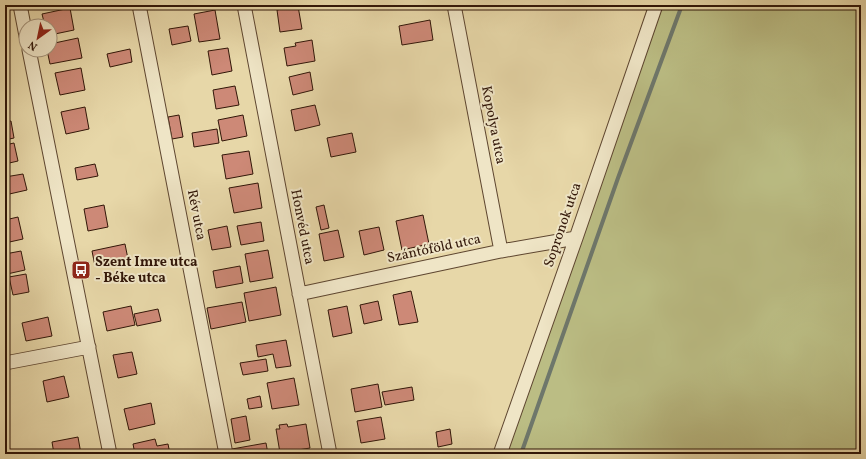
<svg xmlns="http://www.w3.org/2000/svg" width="866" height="459" font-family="Vollkorn,serif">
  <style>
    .green { fill: #bbbd84; stroke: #766a46 }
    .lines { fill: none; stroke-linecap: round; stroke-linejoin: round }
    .stream { stroke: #6e776b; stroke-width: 4 }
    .building { fill: #cd8977; stroke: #311608 }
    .street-casing { stroke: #5e4630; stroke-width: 15 }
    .street { stroke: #efe5c6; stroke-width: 13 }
    .labels { text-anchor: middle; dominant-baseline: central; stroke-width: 4; stroke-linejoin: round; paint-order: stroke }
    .street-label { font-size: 14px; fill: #311608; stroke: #efe5c6 }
    .poi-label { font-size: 14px; font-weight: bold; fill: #311608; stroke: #efe5c6; text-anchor: start }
  </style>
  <rect width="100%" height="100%" fill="#e7d7a8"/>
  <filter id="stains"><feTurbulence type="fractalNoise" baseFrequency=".005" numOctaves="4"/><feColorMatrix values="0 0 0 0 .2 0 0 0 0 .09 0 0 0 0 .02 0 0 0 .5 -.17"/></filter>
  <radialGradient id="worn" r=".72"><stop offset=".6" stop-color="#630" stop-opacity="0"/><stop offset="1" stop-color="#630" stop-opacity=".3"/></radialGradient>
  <path class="green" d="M663,5H861V454H506Z"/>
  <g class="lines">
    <path class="stream" d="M521,454L618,178L682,5"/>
  </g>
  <path class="building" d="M298,6L302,29L280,32L277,10Z
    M70,8L74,30L50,35V26H45L42,14Z
    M215,10L220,39L199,42L194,14Z
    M430,20L433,40L402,45L399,26Z
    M188,26L191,41L172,45L169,29Z
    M78,38L82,58L50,64L47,50H50V44Z
    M312,40L315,61L287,66L284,48L296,46L295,43Z
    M228,48L232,71L212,75L208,51Z
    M130,49L132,62L110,67L107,54Z
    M81,68L85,90L60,95L55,73Z
    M310,72L313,90L293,95L289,77Z
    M235,86L239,105L216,109L213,90Z
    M315,105L320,125L295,131L291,110Z
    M85,107L89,129L66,134L61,112Z
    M179,115L183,137L172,139L168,117Z
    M243,115L247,136L222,141L218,120Z
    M11,121L14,138L5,140V122Z
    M217,129L219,143L194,147L192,133Z
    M352,133L356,152L331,157L327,138Z
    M14,143L18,161L5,164V145Z
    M249,151L253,174L226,179L222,155Z
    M95,164L98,176L77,180L75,168Z
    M23,174L27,190L5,195V177Z
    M258,183L262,208L234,213L229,188Z
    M104,205L108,227L88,231L84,209Z
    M324,205L329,228L321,230L316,207Z
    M423,215L429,244L402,250L396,221Z
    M18,217L23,239L5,243V220Z
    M261,222L264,241L241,245L237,226Z
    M227,226L231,247L212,250L208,230Z
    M379,227L384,250L364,255L359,231Z
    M338,230L344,257L324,261L319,234Z
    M125,244L128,259L95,266L92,251Z
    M268,250L273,278L250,282L245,254Z
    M21,251L25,270L7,274L5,264V254Z
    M240,266L243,283L216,288L213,271Z
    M26,274L29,292L13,295L9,277Z
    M276,287L281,315L249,321L244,293Z
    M411,291L418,322L399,325L393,295Z
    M378,301L382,320L364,324L360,305Z
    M242,302L246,322L211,329L207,308Z
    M131,306L135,325L107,331L103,312Z
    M347,306L352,333L333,337L328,310Z
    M158,309L161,321L137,326L134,314Z
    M48,317L52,336L26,341L22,323Z
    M286,340L291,366L276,368L273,354L258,357L256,345Z
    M132,352L137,374L118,378L113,355Z
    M266,359L268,371L243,375L240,363Z
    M64,376L69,397L47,402L43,381Z
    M294,378L299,405L272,409L267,383Z
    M378,384L382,407L355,412L351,389Z
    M412,387L414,400L385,405L382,392Z
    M260,396L262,407L249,409L247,399Z
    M151,403L155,424L129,430L124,409Z
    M246,416L250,440L235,443L231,419Z
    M381,417L385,439L361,443L357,421Z
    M287,424L288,427L306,424L310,448L280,453L276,429H280L279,425Z
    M450,429L452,444L438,447L436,432Z
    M78,437L81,454H54L52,442Z
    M155,439L157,446L168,444L170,454H135L133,444Z
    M266,443L268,454H233L232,449Z
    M385,451V454H366Z"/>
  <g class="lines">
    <g class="street-casing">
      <path id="street" d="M20,5L26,36
        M139,5L226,454
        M244,5L330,454
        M454,5L501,251
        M29,50L110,454
        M299,294L501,251L576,238
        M5,363L89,347
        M500,454L576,238L656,5"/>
    </g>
    <use href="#street" class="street"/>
  </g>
  <defs>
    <g id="bus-square" transform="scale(1)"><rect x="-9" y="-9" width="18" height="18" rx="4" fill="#8f2418" stroke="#efe5c6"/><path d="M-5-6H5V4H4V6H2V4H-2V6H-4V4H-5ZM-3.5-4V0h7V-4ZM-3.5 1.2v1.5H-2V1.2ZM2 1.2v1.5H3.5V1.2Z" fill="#fff"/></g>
  </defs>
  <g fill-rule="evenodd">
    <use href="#bus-square" x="81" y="270"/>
  </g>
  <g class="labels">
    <g class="street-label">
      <text transform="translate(493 125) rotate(79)">Kopolya utca</text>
      <text transform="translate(196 215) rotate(79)">Rév utca</text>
      <text transform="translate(563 225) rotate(-71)">Sopronok utca</text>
      <text transform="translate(302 227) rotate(79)">Honvéd utca</text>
      <text transform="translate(434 249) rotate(-12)">Szántóföld utca</text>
    </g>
    <g class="poi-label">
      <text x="95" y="262">Szent Imre utca<tspan x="95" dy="16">- Béke utca</tspan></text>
    </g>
  </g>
  <rect width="866" height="459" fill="none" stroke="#e7d7a8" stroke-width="20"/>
  <rect x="6" y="6" width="854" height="447" fill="none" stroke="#311608" stroke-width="2"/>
  <rect x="10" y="10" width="846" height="439" fill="none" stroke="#311608"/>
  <g transform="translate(38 38) rotate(213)"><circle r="19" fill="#efe5c6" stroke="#a3927a"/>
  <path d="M0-3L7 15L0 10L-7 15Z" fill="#8f2418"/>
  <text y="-6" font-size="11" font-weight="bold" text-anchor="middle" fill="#311608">N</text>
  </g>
  <rect width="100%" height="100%" filter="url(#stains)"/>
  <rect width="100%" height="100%" fill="url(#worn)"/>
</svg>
